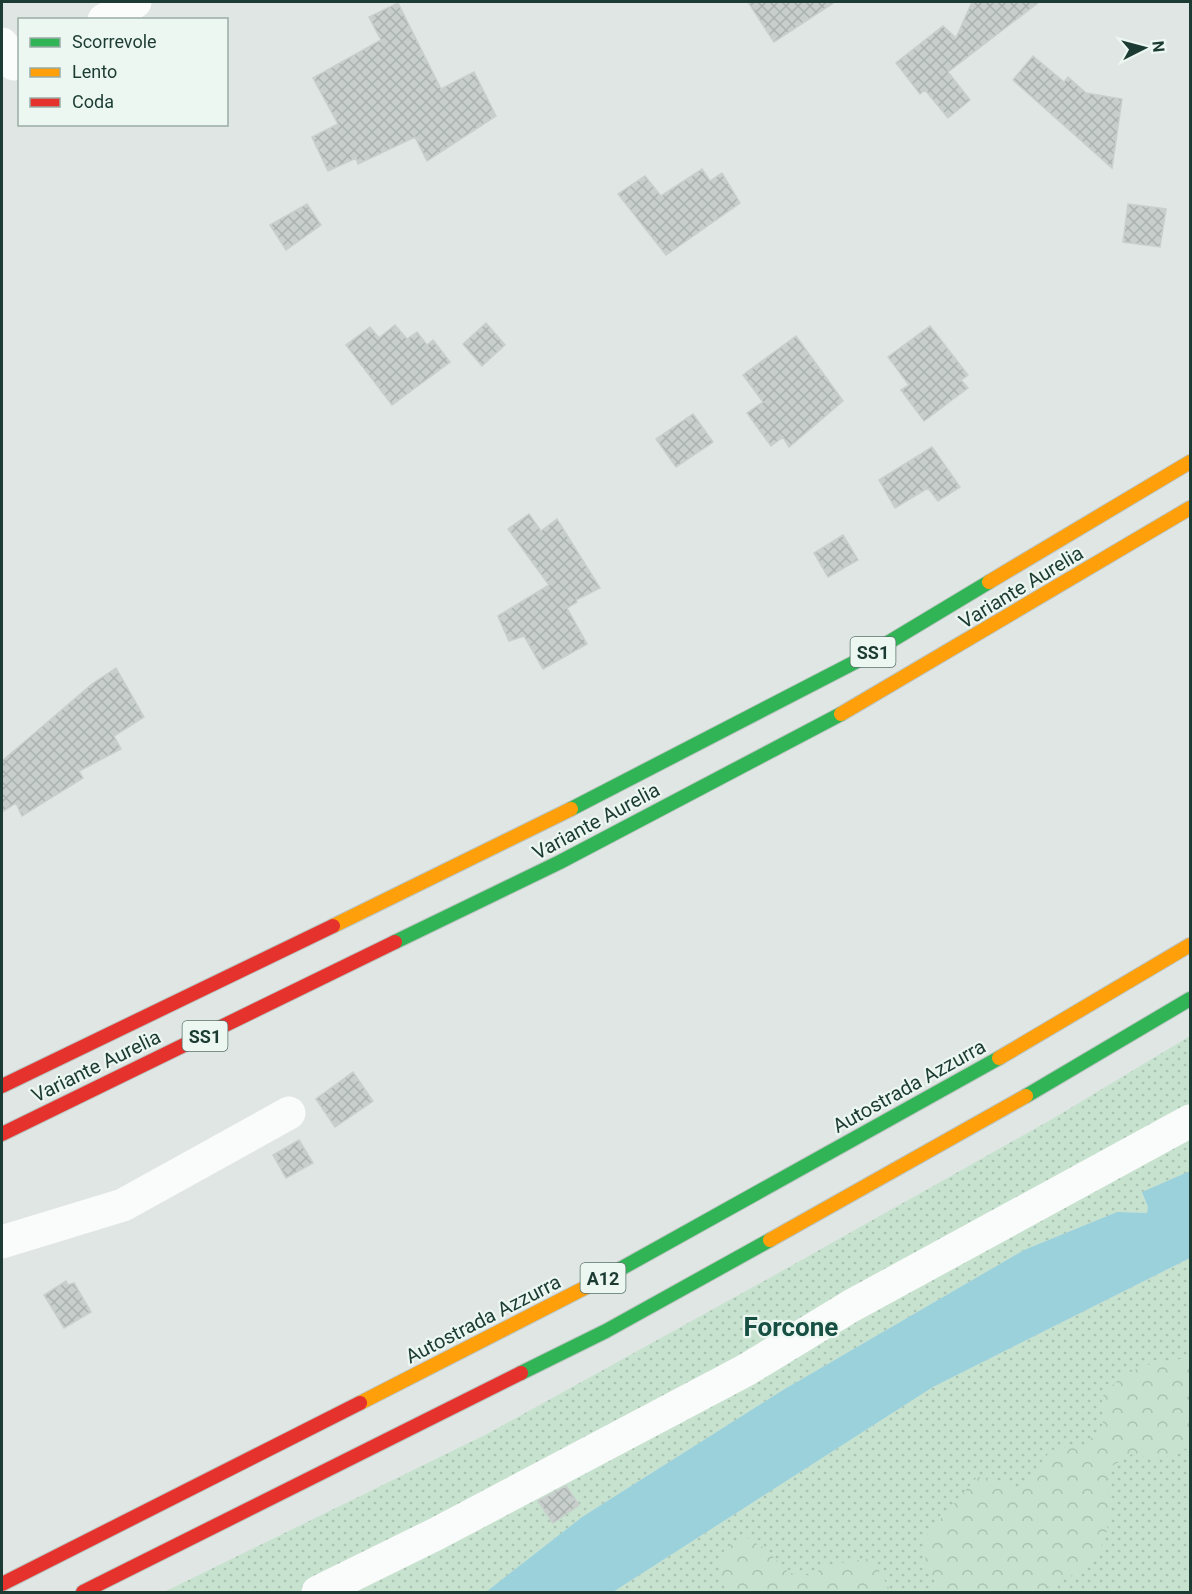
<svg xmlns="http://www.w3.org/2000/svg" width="1192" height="1594" font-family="Roboto,sans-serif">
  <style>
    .grass { fill: url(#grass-dots) }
    .forest { fill: url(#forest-crowns) }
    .water { fill: #9ad1db }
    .building { fill: url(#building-cross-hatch); stroke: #c8cfcc; stroke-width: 1.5 }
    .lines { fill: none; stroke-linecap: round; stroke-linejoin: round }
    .fast-casing { stroke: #bac4c0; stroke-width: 16 }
    .slow-casing { stroke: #bac4c0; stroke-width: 16 }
    .jam-casing { stroke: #bac4c0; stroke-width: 16 }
    .street { stroke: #fafbfb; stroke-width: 33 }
    .fast { stroke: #30b455; stroke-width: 14 }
    .slow { stroke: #ff9f0a; stroke-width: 14 }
    .jam { stroke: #e5322d; stroke-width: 14 }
    .labels { text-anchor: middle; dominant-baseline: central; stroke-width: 4.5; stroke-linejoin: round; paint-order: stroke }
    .shield { fill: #ecf7f2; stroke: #5a736c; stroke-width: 1.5 }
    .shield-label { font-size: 18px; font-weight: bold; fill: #1c3b33 }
    .street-label { font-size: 20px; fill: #1c3b33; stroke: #ecf7f2 }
    .district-label { font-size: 26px; font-weight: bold; fill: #174f42; stroke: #ecf7f2 }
  </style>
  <defs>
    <pattern id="grass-dots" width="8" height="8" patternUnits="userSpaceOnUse" patternTransform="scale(1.5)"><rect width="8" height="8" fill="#c7e2cf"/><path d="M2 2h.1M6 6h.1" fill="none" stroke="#aac3b2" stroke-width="1.8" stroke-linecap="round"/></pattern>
    <pattern id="forest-crowns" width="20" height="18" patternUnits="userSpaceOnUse" patternTransform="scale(1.5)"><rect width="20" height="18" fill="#c7e2cf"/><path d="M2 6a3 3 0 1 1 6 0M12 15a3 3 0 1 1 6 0" fill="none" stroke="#aac3b2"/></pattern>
    <pattern id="building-cross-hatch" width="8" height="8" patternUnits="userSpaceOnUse" patternTransform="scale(1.5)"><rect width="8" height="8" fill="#c7cecb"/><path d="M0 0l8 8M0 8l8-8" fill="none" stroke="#aab2af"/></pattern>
  </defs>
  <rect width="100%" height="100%" fill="#e0e6e3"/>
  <path class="grass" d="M1190,1036V1171L1142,1192L1148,1207L1147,1213L1117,1212L1024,1250L783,1390L582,1517L486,1592H164L487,1434L766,1280L1054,1118Z
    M1190,1258V1592H613L933,1387Z"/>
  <path class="forest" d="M1190,1358V1447L1160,1459L1132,1454L1107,1469C1109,1506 1116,1541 1084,1568C1072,1578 1055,1580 1040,1592H940L926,1565L924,1538L977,1477L997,1480L1020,1490L1051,1450L1086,1445L1103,1424L1102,1397C1128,1365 1151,1362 1190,1358Z
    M747,1538L764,1548L789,1573L814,1576L822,1566L872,1558L891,1592H734C731,1586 723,1579 721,1572C716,1551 730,1543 747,1538Z"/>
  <path class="water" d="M1190,1171V1258L933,1387L613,1592H486L582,1517L783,1390L1024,1250L1117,1212L1147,1213L1148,1207L1142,1192Z"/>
  <path class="building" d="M748,2H835L774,42Z
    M972,2H1039L948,72L970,100L948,118L925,90L920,94L896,63L943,26L956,38Z
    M398,3L441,89L474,72L496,116L427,161L415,137L358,164L356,158L328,171L312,137L338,124L313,78L381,40L369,17Z
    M1033,56L1064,82L1068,77L1086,93L1122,99L1112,168L1013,80Z
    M702,169L710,181L722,173L740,203L666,255L618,194L645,176L661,196Z
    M307,204L321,225L286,250L270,225Z
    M1128,204L1166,209L1160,247L1123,242Z
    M486,323L505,345L482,366L463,344Z
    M395,325L407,339L417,332L427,345L433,340L450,362L392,405L346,345L370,327L379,338Z
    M930,326L968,375L961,380L968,388L924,421L901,390L909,385L888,357Z
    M796,336L843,401L789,447L783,437L771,446L747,413L763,402L743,375Z
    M693,414L713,442L676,467L656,439Z
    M932,447L960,487L938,501L928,488L895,508L879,480Z
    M529,514L541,531L557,519L600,588L576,600L577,602L567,608L587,644L543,669L524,636L509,641L498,616L549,585L508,529Z
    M843,535L858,560L828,577L814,553Z
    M116,668L144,717L114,736L121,749L79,771L83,778L22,816L16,803L2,812V761L92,684Z
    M353,1072L373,1101L335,1127L316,1099Z
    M299,1140L313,1163L286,1178L273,1155Z
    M66,1281L68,1285L74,1283L91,1312L64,1328L44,1295Z
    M566,1486L579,1505L553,1523L538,1501Z"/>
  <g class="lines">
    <g class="fast-casing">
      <path id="fast" d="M571,809L861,659L989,582
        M395,942L560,862L841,714
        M1026,1096L1190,999
        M604,1278L999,1058
        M521,1373L606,1331L770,1240"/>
    </g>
    <g class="slow-casing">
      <path id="slow" d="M989,582L1190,462
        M841,714L1190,508
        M333,926L571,809
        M999,1058L1190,945
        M770,1240L1026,1096
        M360,1403L604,1278"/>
    </g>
    <g class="jam-casing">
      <path id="jam" d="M2,1086L333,926
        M2,1134L395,942
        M2,1584L360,1403
        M83,1592L521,1373"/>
    </g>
    <path class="street" d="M104,20L135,2
      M2,44L14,64
      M2,1242L123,1205L289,1113
      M318,1592L436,1534L746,1370L851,1306L1190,1121"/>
    <use href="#fast" class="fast"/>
    <use href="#slow" class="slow"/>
    <use href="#jam" class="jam"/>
  </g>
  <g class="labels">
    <g class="shield">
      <rect x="850.5" y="637" width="45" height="30" rx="4.5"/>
      <rect x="182.5" y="1021" width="45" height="30" rx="4.5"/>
      <rect x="580.5" y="1263" width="45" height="30" rx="4.5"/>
    </g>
    <g class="shield-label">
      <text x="873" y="652">SS1</text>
      <text x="205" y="1036">SS1</text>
      <text x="603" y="1278">A12</text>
    </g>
    <g class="street-label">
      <text transform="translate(1021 587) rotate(-31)">Variante Aurelia</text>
      <text transform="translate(596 821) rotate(-28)">Variante Aurelia</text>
      <text transform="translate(96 1066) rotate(-26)">Variante Aurelia</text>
      <text transform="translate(909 1086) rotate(-29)">Autostrada Azzurra</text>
      <text transform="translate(483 1319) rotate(-27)">Autostrada Azzurra</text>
    </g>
    <g class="district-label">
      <text x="791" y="1327">Forcone</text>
    </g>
  </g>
  <rect width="1192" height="1594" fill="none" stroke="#1c3b33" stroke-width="6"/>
  <rect x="18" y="18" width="210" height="108" fill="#ecf7f2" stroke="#99aca6" stroke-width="1.5"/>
  <rect x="30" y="38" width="30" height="9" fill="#30b455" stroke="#99aca6" stroke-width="1.5"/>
  <text x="72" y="48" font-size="18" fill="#1c3b33">Scorrevole</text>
  <rect x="30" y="68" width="30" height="9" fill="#ff9f0a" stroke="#99aca6" stroke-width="1.5"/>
  <text x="72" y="78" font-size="18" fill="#1c3b33">Lento</text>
  <rect x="30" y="98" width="30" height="9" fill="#e5322d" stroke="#99aca6" stroke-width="1.5"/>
  <text x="72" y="108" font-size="18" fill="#1c3b33">Coda</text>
  <g transform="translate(1144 48) rotate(84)" stroke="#ecf7f2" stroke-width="4.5" paint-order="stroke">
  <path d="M0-4.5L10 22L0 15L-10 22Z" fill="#1c3b33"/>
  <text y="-9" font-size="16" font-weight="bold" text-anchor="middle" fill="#1c3b33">N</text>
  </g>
</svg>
